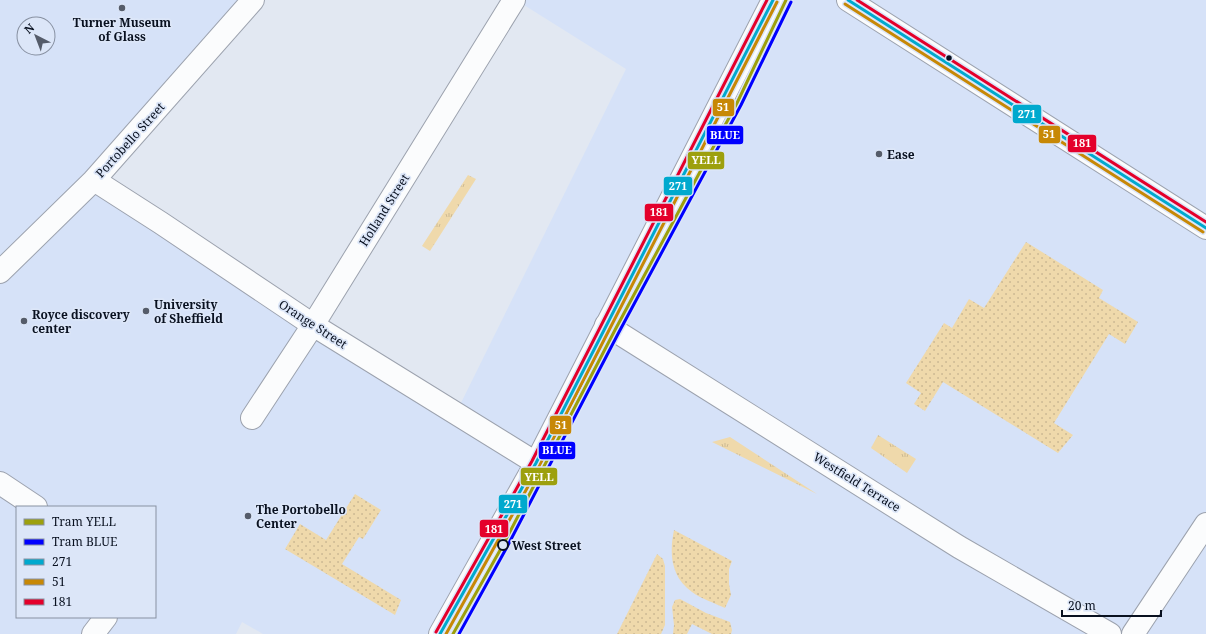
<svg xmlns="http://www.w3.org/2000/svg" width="1206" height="634" font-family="'Noto Serif',serif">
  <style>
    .built { fill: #d6e2f8; fill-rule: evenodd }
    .grass { fill: url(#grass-tufts) }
    .garden { fill: url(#garden-dots) }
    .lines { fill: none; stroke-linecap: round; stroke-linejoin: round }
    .minor-casing { stroke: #9ca2ae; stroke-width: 24 }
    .tertiary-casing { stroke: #9ca2ae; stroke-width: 24 }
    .minor { stroke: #fbfcfd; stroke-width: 22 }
    .tertiary { stroke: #fbfcfd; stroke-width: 22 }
    .bus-1-casing { stroke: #dce6f8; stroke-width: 6 }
    .bus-2-casing { stroke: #dce6f8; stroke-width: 6 }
    .bus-3-casing { stroke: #dce6f8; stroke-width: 6 }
    .bus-1 { stroke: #00a9ce; stroke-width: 3 }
    .bus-2 { stroke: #c78806; stroke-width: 3 }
    .bus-3 { stroke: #e4002b; stroke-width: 3 }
    .tram-1-casing { stroke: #dce6f8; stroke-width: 6 }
    .tram-2-casing { stroke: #dce6f8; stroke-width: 6 }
    .tram-1 { stroke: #9da00d; stroke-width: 3 }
    .tram-2 { stroke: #00f; stroke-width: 3 }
    .poi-dot { fill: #555c6a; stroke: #dce6f8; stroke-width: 1.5 }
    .bus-dot { fill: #091120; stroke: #dce6f8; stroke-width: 1.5 }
    .stop-dot { fill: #dce6f8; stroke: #091120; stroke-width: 2 }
    .labels { text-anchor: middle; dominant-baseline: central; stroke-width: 3.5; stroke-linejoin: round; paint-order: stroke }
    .poi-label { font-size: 12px; font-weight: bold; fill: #091120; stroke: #dce6f8; text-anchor: start }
    .street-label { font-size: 12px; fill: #091120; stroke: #dce6f8 }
    .stop-label { font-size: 12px; font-weight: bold; fill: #091120; stroke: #dce6f8; text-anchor: start }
    .line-badge { stroke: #dce6f8; stroke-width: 1.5 }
    .badge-label { font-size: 11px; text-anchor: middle; font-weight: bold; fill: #fff }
  </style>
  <defs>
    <pattern id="grass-tufts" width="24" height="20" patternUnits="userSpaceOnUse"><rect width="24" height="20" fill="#efd9ab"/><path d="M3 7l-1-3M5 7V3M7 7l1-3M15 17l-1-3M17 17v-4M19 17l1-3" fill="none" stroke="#ccb993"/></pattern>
    <pattern id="garden-dots" width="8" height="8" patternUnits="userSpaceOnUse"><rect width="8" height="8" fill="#efd9ab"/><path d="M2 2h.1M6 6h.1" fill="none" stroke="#ccb993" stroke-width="1.8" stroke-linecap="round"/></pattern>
  </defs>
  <rect width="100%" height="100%" fill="#e2e8f2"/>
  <path class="built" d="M0,0H253L94,180L456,413L626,69L516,0H1206V634H263L242,622L236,634H0ZM24,24H48V48H24ZM17,507H155V617H17Z"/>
  <path class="grass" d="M468,175L476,179L430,251L422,246Z
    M878,435L916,459L907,473L871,448Z
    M730,437L817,494L712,442Z"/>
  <path class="garden" d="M1026,242L1103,290L1099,298L1138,322L1125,344L1109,334L1054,423L1073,435L1058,453L943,382L925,411L914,404L921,393L906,383L944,323L952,328L969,299L984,308Z
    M355,494L381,510L363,539L359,537L342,564L401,600L395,615L285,549L300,524L326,540Z
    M674,530L732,561L729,569V584L731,595L725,608C715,603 701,599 692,592C671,577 669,554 674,530Z
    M657,554L663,559L665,566V625L661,634H617Z
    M680,599L706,613L730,622L732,630L731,634H712L692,624L687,634H673L674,625L672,607L675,600Z"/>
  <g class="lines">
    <g class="minor-casing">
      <path id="minor" d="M94,180L161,223L313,325L536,463
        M0,272L94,180L253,0
        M606,325L959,547L1110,634
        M252,418L313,325L514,0
        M0,483L36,507
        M93,634L106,617
        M1133,634L1206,524"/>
    </g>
    <g class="tertiary-casing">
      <path id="tertiary" d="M848,0L1206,228
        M440,634L536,463L773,0"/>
    </g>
    <use href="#minor" class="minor"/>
    <use href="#tertiary" class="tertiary"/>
    <g class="bus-1-casing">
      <path id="bus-1" d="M848,0L1206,228
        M440,634L536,463L773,0"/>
    </g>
    <g class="bus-2-casing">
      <path id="bus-2" d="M845,4L1203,232
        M446,634L540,465L777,2"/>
    </g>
    <g class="bus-3-casing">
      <path id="bus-3" d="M857,0L1206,222
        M436,632L532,461L767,0"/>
    </g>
    <use href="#bus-1" class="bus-1"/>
    <use href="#bus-2" class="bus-2"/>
    <use href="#bus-3" class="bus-3"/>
    <g class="tram-1-casing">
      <path id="tram-1" d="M453,634L503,545L615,330L737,103L786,0"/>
    </g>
    <g class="tram-2-casing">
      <path id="tram-2" d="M459,634L507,547L619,332L741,105L791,2"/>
    </g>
    <use href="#tram-1" class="tram-1"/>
    <use href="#tram-2" class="tram-2"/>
  </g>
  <g class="poi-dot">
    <circle cx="122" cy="8" r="4"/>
    <circle cx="879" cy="154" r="4"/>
    <circle cx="146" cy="311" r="4"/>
    <circle cx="24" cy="321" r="4"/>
    <circle cx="248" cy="516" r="4"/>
  </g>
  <circle class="bus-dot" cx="949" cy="58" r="3.5"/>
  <circle class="stop-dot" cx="503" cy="545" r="5"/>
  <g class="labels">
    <g class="poi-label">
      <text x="122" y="22" text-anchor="middle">Turner Museum<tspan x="122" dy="14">of Glass</tspan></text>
      <text x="887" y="154">Ease</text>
      <text x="154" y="304">University<tspan x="154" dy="14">of Sheffield</tspan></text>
      <text x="32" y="314">Royce discovery<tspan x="32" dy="14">center</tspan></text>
      <text x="256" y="509">The Portobello<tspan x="256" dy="14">Center</tspan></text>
    </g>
    <g class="street-label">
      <text transform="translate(130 140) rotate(-48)">Portobello Street</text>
      <text transform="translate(384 210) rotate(-58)">Holland Street</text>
      <text transform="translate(313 324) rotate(33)">Orange Street</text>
      <text transform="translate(857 482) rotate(32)">Westfield Terrace</text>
    </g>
    <g class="stop-label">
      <text x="512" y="545">West Street</text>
    </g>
  </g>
  <g class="line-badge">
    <rect x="712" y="98" width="23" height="19" rx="4" fill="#c78806"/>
    <rect x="1012" y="104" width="30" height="20" rx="4" fill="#00a9ce"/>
    <rect x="1038" y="125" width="23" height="19" rx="4" fill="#c78806"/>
    <rect x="706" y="125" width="38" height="20" rx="4" fill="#00f"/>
    <rect x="1067" y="134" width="30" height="19" rx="4" fill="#e4002b"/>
    <rect x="687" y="151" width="38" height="19" rx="4" fill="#9da00d"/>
    <rect x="663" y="176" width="30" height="20" rx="4" fill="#00a9ce"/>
    <rect x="644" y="203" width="30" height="19" rx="4" fill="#e4002b"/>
    <rect x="549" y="415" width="23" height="20" rx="4" fill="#c78806"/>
    <rect x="538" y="441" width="38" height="19" rx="4" fill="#00f"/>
    <rect x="520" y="467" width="38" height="19" rx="4" fill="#9da00d"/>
    <rect x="498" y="494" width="30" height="20" rx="4" fill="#00a9ce"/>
    <rect x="479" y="519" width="30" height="19" rx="4" fill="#e4002b"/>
  </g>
  <g class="badge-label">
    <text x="723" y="111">51</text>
    <text x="1027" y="118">271</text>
    <text x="1049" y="138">51</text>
    <text x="725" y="139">BLUE</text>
    <text x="1082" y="147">181</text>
    <text x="706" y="164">YELL</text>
    <text x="678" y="190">271</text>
    <text x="659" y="216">181</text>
    <text x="561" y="429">51</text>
    <text x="557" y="454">BLUE</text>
    <text x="539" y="481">YELL</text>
    <text x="513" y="508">271</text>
    <text x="494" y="533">181</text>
  </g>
  <rect x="16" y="506" width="140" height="112" fill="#dce6f8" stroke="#8891a2"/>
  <rect x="24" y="519" width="20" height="6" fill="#9da00d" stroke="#8891a2"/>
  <text x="52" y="526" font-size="12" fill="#091120">Tram YELL</text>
  <rect x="24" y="539" width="20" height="6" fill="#0000ff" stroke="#8891a2"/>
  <text x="52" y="546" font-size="12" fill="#091120">Tram BLUE</text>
  <rect x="24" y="559" width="20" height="6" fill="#00a9ce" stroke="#8891a2"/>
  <text x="52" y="566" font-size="12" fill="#091120">271</text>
  <rect x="24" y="579" width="20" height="6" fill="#c78806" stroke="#8891a2"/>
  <text x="52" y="586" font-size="12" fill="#091120">51</text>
  <rect x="24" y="599" width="20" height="6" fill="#e4002b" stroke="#8891a2"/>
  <text x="52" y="606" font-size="12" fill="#091120">181</text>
  <g transform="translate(36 36) rotate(318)"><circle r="19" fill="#dce6f8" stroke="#8891a2"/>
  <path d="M0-3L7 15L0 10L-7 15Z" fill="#555c6a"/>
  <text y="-6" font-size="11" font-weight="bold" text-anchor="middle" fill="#091120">N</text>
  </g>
  <path d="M1062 610v6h99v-6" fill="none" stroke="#091120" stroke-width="2"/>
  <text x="1068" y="610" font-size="12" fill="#091120" stroke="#dce6f8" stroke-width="3" paint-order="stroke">20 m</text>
</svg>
